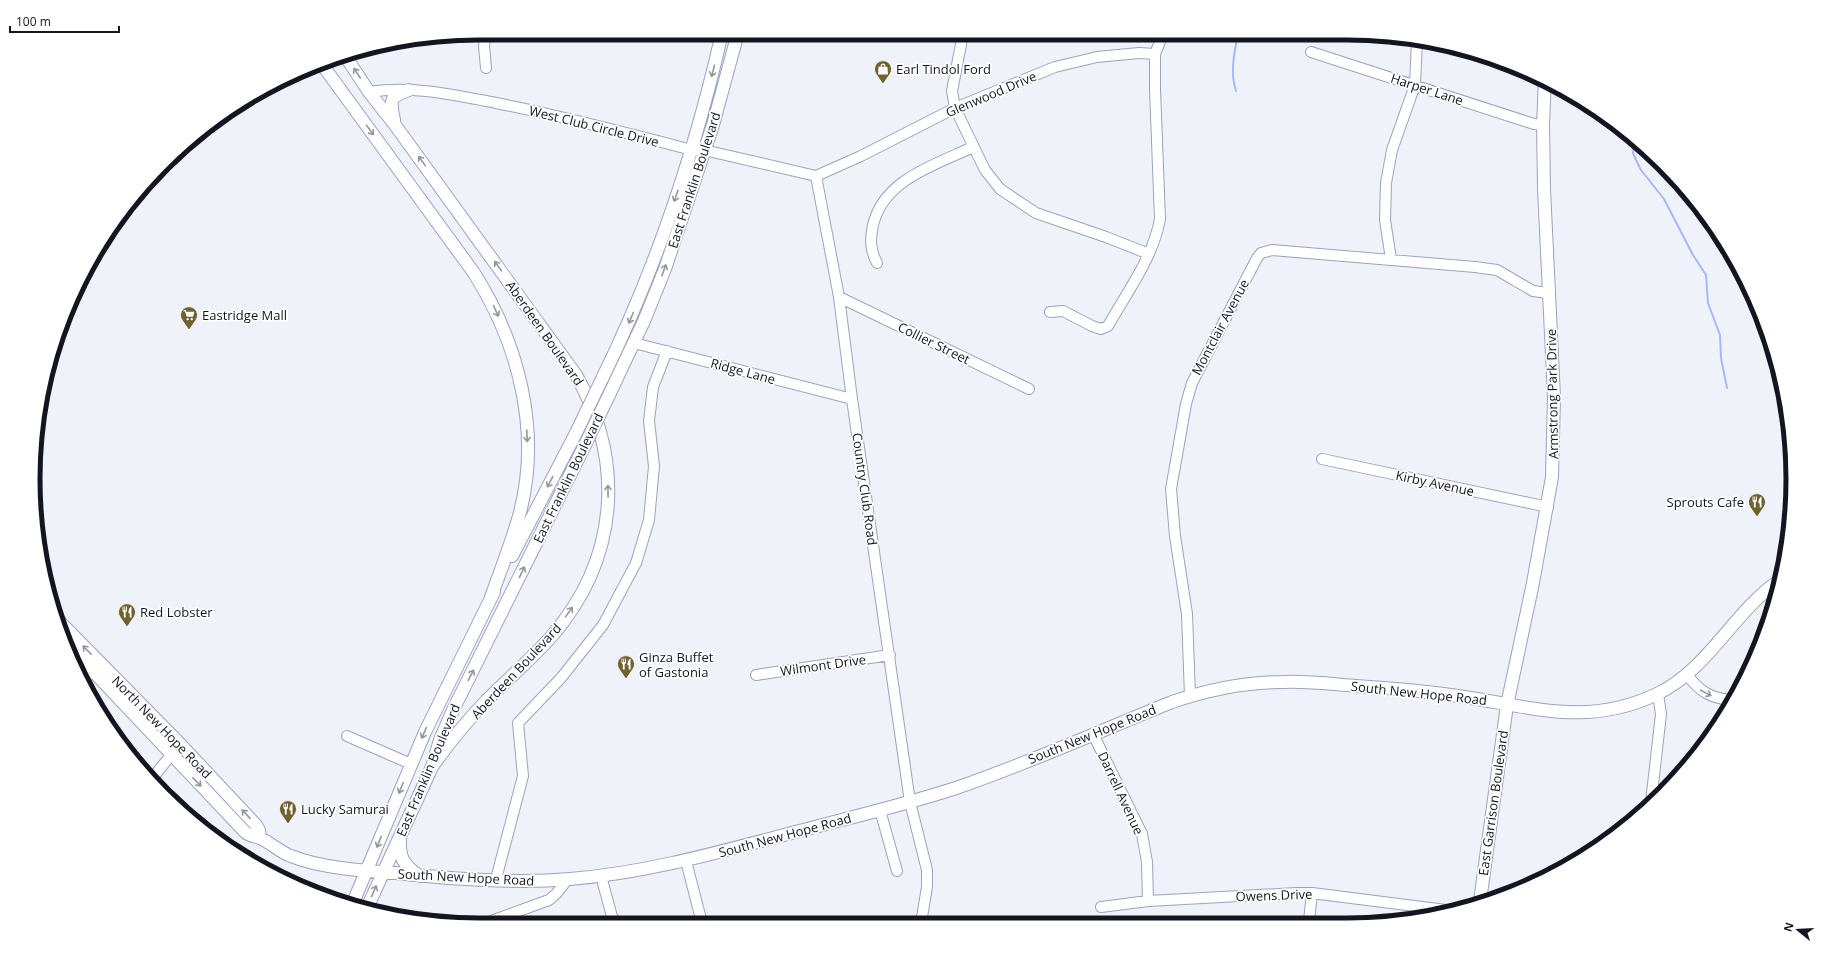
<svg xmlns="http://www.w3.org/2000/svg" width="1826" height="958" font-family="'Open Sans',sans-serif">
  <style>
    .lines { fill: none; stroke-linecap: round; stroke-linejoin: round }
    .stream { stroke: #a8b7f7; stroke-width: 2 }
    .minor-casing { stroke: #9ba2c2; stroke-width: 12 }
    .major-casing { stroke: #9ba2c2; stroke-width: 14 }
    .minor { stroke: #fff; stroke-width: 10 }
    .major { stroke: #fff; stroke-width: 12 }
    .major-bridge-casing { stroke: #9ba2c2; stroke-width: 14; stroke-linecap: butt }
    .major-bridge { stroke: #fff; stroke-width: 12 }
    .oneway { stroke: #95969b }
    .labels { text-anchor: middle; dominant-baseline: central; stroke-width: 3.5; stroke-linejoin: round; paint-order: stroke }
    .poi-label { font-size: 13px; fill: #131621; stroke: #fff; text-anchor: start }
    .street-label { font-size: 13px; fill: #131621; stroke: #fff }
    .rim { fill: none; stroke: #131621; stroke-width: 5 }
  </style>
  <rect width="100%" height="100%" fill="#f0f2f9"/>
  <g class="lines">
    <path class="stream" d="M1236,91C1230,73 1234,53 1238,34
      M1634,139L1633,153L1636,160L1641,170L1664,199L1693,255L1706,275L1708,303L1720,335L1721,358L1727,388"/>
    <g class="minor-casing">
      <path id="minor" d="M963,34L952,91L955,108L985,170L1000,189L1036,213L1106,237L1149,254
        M1311,52L1534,124L1543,125
        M486,68L484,46L486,33
        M369,92C412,85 454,95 496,103C562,116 627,133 692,150H704L816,176
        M816,176L839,297L852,399L910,802L927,870V887L921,923
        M816,176L861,156L955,108L1055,67L1097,57L1139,53L1155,54L1163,34
        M1391,259L1385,220L1386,183L1392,150L1415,85L1417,41
        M877,263C870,250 870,239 873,225C884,179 935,165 973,147
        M839,297L1029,389
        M1050,312L1063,311L1092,326L1101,329L1108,326C1127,292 1153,258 1160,219L1155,89V54
        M634,343L852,399
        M1322,459L1548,507
        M756,675L890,655
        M1687,675C1700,691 1709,698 1731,700
        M84,681L92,670
        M1190,696L1187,614L1175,536L1171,489L1186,404L1192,383L1257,258L1261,253L1272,250L1475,267L1497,270L1533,291L1548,293
        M1093,734L1142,834L1147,862L1148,901
        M347,736L411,764
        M151,780L171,755
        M1651,802L1661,714L1658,694
        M880,810L897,871
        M686,861L702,923
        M601,876L614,924
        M496,879L523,776L518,723L561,678L603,625L636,563L649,520L654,466L649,421L653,387L667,351
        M1101,907L1148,901L1296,893H1312L1446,910
        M1309,921L1312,893
        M483,924L549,900L556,894L567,880"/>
    </g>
    <g class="major-casing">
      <path id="major" d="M344,54L369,92L395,125L576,375C626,463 618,560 551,637C531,659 507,680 486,701C467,721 448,744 432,767
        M321,63L474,273C519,344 542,433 519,516C511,544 500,572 490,600
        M394,120C390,100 389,97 409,90
        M602,379C656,269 695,152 722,33
        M609,395L644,321L665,269L713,125L738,33
        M512,556L575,435
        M57,619L181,745L256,825L259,830L260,838
        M65,644L92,670L245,832C251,837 256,836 262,839C272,844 280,852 291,856C320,868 365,871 396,873C452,879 514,884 570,879C645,873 716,853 788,834C844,819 901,806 956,788C1029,763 1100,731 1172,702C1207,690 1245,682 1283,682C1307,681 1331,684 1356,686C1390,688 1424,691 1458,696C1530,706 1586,728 1657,694C1709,669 1733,612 1780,580
        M400,838C399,858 403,864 419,876
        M1480,901L1507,705L1533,583L1552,477L1554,397L1544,189L1543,125L1545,79
        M352,905L425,732L494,592
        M366,910L432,767L440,740L453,710L584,447"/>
    </g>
    <use href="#minor" class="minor"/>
    <use href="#major" class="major"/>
    <g class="major-bridge-casing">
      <path id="major-bridge" d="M575,435L602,379
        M584,447L609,395"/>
    </g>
    <use href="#major-bridge" class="major-bridge"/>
  </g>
  <defs><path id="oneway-shaft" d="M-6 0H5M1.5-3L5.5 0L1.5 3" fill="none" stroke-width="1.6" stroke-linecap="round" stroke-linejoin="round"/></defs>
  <g class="oneway">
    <use href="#oneway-shaft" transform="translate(713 71) rotate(104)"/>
    <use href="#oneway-shaft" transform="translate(357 73) rotate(-123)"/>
    <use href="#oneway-shaft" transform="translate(370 130) rotate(54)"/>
    <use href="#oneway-shaft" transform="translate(422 161) rotate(-126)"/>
    <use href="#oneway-shaft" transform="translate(676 196) rotate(109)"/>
    <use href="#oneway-shaft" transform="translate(498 266) rotate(-126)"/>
    <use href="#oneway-shaft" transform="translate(664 270) rotate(-70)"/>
    <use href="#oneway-shaft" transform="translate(496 311) rotate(65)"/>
    <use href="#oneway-shaft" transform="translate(631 318) rotate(113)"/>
    <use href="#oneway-shaft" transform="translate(527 436) rotate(87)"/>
    <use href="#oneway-shaft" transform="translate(550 482) rotate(118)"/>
    <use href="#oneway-shaft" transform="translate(608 491) rotate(-91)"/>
    <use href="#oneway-shaft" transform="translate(522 572) rotate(-64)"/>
    <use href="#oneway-shaft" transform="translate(569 612) rotate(-55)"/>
    <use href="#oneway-shaft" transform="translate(87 650) rotate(-135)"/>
    <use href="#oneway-shaft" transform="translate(471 675) rotate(-63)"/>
    <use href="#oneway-shaft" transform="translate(1706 693) rotate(28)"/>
    <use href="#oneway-shaft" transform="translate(424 733) rotate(114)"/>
    <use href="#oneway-shaft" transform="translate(197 782) rotate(46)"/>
    <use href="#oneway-shaft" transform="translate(401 788) rotate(112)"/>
    <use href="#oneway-shaft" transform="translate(246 814) rotate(-133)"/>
    <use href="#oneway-shaft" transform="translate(379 842) rotate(112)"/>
    <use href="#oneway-shaft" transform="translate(374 891) rotate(-66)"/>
  </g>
  <defs>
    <g id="shop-pin" transform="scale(0.9)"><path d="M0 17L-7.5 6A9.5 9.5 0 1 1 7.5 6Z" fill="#70622f" stroke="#fff"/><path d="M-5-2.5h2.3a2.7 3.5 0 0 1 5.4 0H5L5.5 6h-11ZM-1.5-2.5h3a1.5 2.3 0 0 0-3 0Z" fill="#fff"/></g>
    <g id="supermarket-pin" transform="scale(0.9)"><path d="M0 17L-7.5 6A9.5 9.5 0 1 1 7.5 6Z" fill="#70622f" stroke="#fff"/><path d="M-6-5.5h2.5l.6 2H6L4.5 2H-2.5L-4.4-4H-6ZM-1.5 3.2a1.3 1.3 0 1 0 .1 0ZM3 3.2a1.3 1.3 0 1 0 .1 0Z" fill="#fff"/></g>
    <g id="restaurant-pin" transform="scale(0.9)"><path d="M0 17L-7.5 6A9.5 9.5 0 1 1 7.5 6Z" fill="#70622f" stroke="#fff"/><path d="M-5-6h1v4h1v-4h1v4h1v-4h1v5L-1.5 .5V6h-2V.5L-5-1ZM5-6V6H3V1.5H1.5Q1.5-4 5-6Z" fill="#fff"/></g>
  </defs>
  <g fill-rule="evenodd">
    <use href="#shop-pin" x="883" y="69"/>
    <use href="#supermarket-pin" x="189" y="315"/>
    <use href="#restaurant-pin" x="1757" y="502"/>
    <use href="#restaurant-pin" x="127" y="612"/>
    <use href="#restaurant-pin" x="626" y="664"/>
    <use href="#restaurant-pin" x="288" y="809"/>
  </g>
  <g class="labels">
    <g class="poi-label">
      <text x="896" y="69">Earl Tindol Ford</text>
      <text x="202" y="315">Eastridge Mall</text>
      <text x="1744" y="502" text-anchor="end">Sprouts Cafe</text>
      <text x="140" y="612">Red Lobster</text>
      <text x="639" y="657">Ginza Buffet<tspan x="639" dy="15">of Gastonia</tspan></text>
      <text x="301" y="809">Lucky Samurai</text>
    </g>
    <g class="street-label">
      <text transform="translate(1427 89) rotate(18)">Harper Lane</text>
      <text transform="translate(991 94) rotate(-23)">Glenwood Drive</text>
      <text transform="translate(594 126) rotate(14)">West Club Circle Drive</text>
      <text transform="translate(694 180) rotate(-72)">East Franklin Boulevard</text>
      <text transform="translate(1220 327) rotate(-62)">Montclair Avenue</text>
      <text transform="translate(545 333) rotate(55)">Aberdeen Boulevard</text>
      <text transform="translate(934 343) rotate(26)">Collier Street</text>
      <text transform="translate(743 371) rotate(15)">Ridge Lane</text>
      <text transform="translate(1552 394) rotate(-91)">Armstrong Park Drive</text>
      <text transform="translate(568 478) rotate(-64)">East Franklin Boulevard</text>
      <text transform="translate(1435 483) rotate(12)">Kirby Avenue</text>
      <text transform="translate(865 489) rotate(82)">Country Club Road</text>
      <text transform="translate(823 665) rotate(-8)">Wilmont Drive</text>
      <text transform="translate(516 671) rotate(-47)">Aberdeen Boulevard</text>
      <text transform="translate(1419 693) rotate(6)">South New Hope Road</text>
      <text transform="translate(162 727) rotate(46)">North New Hope Road</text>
      <text transform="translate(1092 734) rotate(-22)">South New Hope Road</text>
      <text transform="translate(428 770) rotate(-67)">East Franklin Boulevard</text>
      <text transform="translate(1121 793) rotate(65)">Darrell Avenue</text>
      <text transform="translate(1493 803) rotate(-82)">East Garrison Boulevard</text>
      <text transform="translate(785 835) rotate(-15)">South New Hope Road</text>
      <text transform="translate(466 877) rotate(3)">South New Hope Road</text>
      <text transform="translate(1274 895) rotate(-2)">Owens Drive</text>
    </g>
  </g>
  <path d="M0 0H1826V958H0ZM479 40H1347A439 439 0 0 1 1786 479V479A439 439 0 0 1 1347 918H479A439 439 0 0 1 40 479V479A439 439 0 0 1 479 40Z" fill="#fff" fill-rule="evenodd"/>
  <path class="rim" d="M479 40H1347A439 439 0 0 1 1786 479V479A439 439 0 0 1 1347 918H479A439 439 0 0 1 40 479V479A439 439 0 0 1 479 40Z"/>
  <g transform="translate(1798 930) rotate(288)" stroke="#ffffff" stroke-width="3" paint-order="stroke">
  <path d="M0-3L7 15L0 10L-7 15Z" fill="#131621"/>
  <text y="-6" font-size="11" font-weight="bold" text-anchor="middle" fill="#131621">N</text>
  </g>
  <path d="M10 26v6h109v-6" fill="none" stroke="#131621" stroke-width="2"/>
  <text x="16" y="26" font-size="12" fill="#131621" stroke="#ffffff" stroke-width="3" paint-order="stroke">100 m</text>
</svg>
